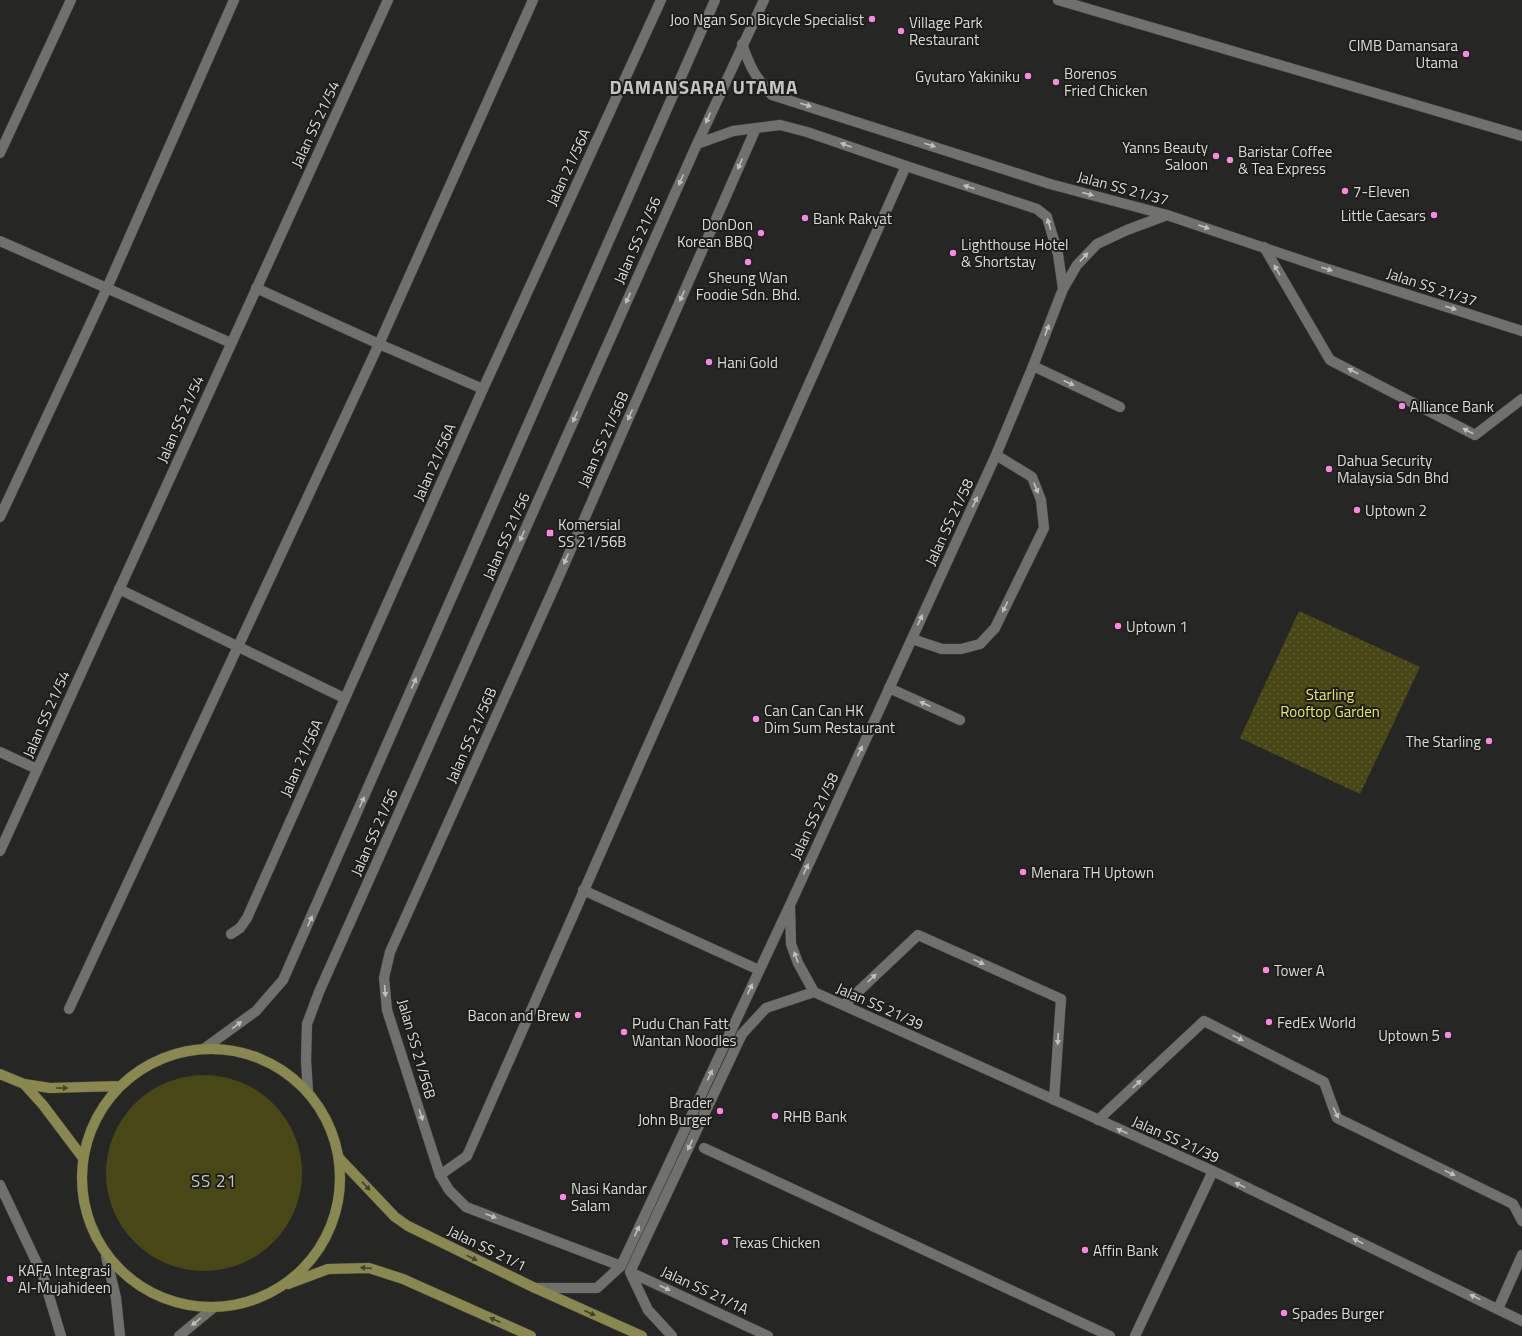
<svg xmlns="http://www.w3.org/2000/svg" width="1522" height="1336" font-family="'Titillium Web',sans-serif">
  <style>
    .grass { fill: #4a4716 }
    .park { fill: url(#park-dots) }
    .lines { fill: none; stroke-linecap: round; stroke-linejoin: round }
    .lane-casing { stroke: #444442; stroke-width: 11 }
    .street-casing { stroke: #444442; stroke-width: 11 }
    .secondary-casing { stroke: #444442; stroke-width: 11 }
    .lane { stroke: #70706d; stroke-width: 10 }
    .street { stroke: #70706d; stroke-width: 10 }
    .secondary { stroke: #8b884f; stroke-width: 10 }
    .oneway { fill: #c0c0be }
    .oneway2 { fill: #44422d }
    .poi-dot { fill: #fc86e4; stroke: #1d1d1a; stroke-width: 1.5 }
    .labels { text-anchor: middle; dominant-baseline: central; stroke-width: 4; stroke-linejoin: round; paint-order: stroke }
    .poi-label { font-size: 15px; fill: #dbdbd9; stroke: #1d1d1a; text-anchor: start }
    .street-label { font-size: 15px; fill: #dbdbd9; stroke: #1d1d1a }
    .park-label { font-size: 15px; fill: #ece668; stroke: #1d1d1a }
    .quarter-label { font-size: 17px; letter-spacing: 1px; fill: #c4c4c1; stroke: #1d1d1a }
    .district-label { font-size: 19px; font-weight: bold; letter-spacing: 1px; fill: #c4c4c1; stroke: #1d1d1a }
  </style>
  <defs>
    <pattern id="park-dots" width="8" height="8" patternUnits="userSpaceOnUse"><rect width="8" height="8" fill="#4a4716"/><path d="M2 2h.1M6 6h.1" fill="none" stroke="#646137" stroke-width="1.8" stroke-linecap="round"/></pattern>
  </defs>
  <rect width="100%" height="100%" fill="#262624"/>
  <path class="grass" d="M106 1173a98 98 0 1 1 196 0a98 98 0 1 1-196 0Z"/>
  <path class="park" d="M1299,611L1420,667L1360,794L1240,738Z"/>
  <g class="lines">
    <g class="lane-casing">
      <path id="lane" d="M1058,0L1522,136
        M0,241L231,343
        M1264,247L1330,360L1475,435L1522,399
        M256,288L379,344L483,389
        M1033,366L1120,407
        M0,517L107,288L234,0
        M119,589L344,698
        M912,639L942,649H961L980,644L995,628L1044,528L1041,500L1032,477L996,455
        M889,688L960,720
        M583,890L759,970
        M844,1005L918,935L1061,999L1054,1100
        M69,1009L379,344L533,0
        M1098,1120L1204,1021L1324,1082L1337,1118L1513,1204L1522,1221
        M704,1148L1110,1336
        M440,1175L467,1156C611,825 760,496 906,166
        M0,1185L43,1276L61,1336
        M1498,1309L1522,1255"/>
    </g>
    <g class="street-casing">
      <path id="street" d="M742,44C750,67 755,77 772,95L1050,184L1167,215L1315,265L1522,331
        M697,144L733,131L780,125L807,132L906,166L1037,209L1047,217L1058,254L1063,289
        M0,153L71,0
        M0,752L37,769
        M0,851L388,0
        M790,907L791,944L798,963L814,992L1213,1171L1522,1321
        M231,934L240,928L247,918L483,389L661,0
        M205,1048L256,1011L283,980L715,0
        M308,1092L306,1060L307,1024L319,992L697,144L764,0
        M106,1256L116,1298L120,1336
        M621,1266L466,1207L449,1190L440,1175L387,1010L384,978L390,952L557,581L756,128
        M630,1272L742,1034L766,1008L814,992
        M630,1272L768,1336
        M630,1272L648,1310L672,1336
        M535,1288H597L621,1266L790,905L996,455L1033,366L1063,289L1077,265L1097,244L1127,230L1167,215
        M179,1336L213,1308
        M1135,1336L1213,1171"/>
    </g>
    <g class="secondary-casing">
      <path id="secondary" d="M82 1178a129 129 0 1 1 258 0a129 129 0 1 1-258 0Z
        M0,1074L24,1084L50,1088L120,1086
        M24,1084L43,1105L83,1158
        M339,1158L395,1217L408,1226L535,1288L642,1336
        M288,1284L328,1269L369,1268L403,1279L531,1336"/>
    </g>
    <use href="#lane" class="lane"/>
    <use href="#street" class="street"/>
    <use href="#secondary" class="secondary"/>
  </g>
  <defs><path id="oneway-solid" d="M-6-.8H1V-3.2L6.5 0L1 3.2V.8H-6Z"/></defs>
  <g class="oneway">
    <use href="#oneway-solid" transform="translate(806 105) rotate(18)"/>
    <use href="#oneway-solid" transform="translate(708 118) rotate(114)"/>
    <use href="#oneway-solid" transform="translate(846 145) rotate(-160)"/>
    <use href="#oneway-solid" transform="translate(930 145) rotate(18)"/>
    <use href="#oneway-solid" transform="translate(740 164) rotate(114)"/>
    <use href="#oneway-solid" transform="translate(681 180) rotate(114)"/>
    <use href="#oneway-solid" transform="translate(969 187) rotate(-162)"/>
    <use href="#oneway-solid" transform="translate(1088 194) rotate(15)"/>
    <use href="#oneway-solid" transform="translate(1049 224) rotate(-107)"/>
    <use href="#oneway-solid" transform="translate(1204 227) rotate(19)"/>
    <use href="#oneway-solid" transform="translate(1084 257) rotate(-47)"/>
    <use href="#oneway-solid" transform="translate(1327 269) rotate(18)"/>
    <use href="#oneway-solid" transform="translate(1277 270) rotate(-120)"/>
    <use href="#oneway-solid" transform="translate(682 296) rotate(114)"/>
    <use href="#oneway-solid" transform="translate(628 298) rotate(114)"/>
    <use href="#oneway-solid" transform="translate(1451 308) rotate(18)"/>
    <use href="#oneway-solid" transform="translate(1047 330) rotate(-69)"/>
    <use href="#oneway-solid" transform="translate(1353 371) rotate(-153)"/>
    <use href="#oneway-solid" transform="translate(1069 383) rotate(25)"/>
    <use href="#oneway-solid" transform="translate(630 415) rotate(114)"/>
    <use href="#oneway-solid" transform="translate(575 417) rotate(114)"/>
    <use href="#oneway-solid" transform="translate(1468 431) rotate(-153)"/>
    <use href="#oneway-solid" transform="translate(1036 488) rotate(67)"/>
    <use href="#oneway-solid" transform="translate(975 502) rotate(-65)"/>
    <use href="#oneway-solid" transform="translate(522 536) rotate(114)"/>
    <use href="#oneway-solid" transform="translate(566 559) rotate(114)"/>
    <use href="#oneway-solid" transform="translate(1005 607) rotate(116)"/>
    <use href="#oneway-solid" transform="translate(920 620) rotate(-65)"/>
    <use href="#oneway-solid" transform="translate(414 683) rotate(-66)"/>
    <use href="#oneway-solid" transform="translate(925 704) rotate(-155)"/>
    <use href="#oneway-solid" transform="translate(860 751) rotate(-65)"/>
    <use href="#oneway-solid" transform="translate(362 802) rotate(-66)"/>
    <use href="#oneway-solid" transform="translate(806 869) rotate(-65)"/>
    <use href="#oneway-solid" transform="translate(310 921) rotate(-66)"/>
    <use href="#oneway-solid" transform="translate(796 957) rotate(-110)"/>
    <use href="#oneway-solid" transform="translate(979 962) rotate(24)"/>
    <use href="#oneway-solid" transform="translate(872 978) rotate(-44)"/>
    <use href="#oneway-solid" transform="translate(750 989) rotate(-65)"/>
    <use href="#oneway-solid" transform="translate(385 991) rotate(85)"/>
    <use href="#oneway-solid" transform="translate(237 1025) rotate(-37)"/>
    <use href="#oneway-solid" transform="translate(1238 1038) rotate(27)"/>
    <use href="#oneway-solid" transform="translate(1058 1039) rotate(94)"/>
    <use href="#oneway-solid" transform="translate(710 1075) rotate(-65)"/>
    <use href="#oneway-solid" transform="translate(1137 1084) rotate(-43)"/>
    <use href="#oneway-solid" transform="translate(1336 1113) rotate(64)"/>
    <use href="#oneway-solid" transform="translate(421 1115) rotate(72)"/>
    <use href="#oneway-solid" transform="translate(1122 1131) rotate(-156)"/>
    <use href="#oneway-solid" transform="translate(690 1145) rotate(115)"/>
    <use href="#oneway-solid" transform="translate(1450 1173) rotate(26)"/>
    <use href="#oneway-solid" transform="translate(1240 1185) rotate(-154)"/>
    <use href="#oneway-solid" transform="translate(491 1216) rotate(21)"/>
    <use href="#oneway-solid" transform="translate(637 1231) rotate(-65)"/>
    <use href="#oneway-solid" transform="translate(1358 1241) rotate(-154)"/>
    <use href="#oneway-solid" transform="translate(665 1288) rotate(25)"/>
    <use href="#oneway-solid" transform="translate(1475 1297) rotate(-154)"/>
    <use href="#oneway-solid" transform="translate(196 1322) rotate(141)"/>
  </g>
  <g class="oneway2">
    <use href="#oneway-solid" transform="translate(62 1088)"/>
    <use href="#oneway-solid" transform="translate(366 1186) rotate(47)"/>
    <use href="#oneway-solid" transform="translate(472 1258) rotate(26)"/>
    <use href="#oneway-solid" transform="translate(366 1268) rotate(-176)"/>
    <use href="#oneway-solid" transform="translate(590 1313) rotate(24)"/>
    <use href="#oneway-solid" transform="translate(495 1320) rotate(-156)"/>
  </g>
  <g class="poi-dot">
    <circle cx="872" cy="19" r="4"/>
    <circle cx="901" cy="31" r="4"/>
    <circle cx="1466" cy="54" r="4"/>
    <circle cx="1028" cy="76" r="4"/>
    <circle cx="1056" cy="82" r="4"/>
    <circle cx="1216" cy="156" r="4"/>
    <circle cx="1230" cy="160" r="4"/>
    <circle cx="1345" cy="191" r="4"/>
    <circle cx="1434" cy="215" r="4"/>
    <circle cx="805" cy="218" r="4"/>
    <circle cx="761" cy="233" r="4"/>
    <circle cx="953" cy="253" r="4"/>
    <circle cx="748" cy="262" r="4"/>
    <circle cx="709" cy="362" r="4"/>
    <circle cx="1402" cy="406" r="4"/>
    <circle cx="1329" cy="469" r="4"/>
    <circle cx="1357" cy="510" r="4"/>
    <rect x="546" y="529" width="8" height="8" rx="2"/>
    <circle cx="1118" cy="626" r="4"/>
    <circle cx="756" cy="719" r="4"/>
    <circle cx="1489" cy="741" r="4"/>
    <circle cx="1023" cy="872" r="4"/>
    <circle cx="1266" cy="970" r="4"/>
    <circle cx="578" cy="1015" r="4"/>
    <circle cx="1269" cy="1022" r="4"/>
    <circle cx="624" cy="1032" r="4"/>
    <circle cx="1448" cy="1035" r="4"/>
    <circle cx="720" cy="1111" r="4"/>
    <circle cx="775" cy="1116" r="4"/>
    <circle cx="563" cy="1197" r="4"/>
    <circle cx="725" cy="1242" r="4"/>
    <circle cx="1085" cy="1250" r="4"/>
    <circle cx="10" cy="1279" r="4"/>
    <circle cx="1284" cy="1313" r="4"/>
  </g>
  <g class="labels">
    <g class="poi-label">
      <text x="864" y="19" text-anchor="end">Joo Ngan Son Bicycle Specialist</text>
      <text x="909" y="22">Village Park<tspan x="909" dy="17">Restaurant</tspan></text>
      <text x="1458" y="45" text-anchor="end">CIMB Damansara<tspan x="1458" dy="17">Utama</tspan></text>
      <text x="1064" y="73">Borenos<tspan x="1064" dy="17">Fried Chicken</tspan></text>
      <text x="1020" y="76" text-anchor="end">Gyutaro Yakiniku</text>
      <text x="1208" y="147" text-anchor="end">Yanns Beauty<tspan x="1208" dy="17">Saloon</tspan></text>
      <text x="1238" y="151">Baristar Coffee<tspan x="1238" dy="17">&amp; Tea Express</tspan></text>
      <text x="1353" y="191">7-Eleven</text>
      <text x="1426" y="215" text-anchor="end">Little Caesars</text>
      <text x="813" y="218">Bank Rakyat</text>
      <text x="753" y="224" text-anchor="end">DonDon<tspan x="753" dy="17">Korean BBQ</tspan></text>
      <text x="961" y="244">Lighthouse Hotel<tspan x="961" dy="17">&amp; Shortstay</tspan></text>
      <text x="748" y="277" text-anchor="middle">Sheung Wan<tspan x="748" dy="17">Foodie Sdn. Bhd.</tspan></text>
      <text x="717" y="362">Hani Gold</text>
      <text x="1410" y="406">Alliance Bank</text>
      <text x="1337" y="460">Dahua Security<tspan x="1337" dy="17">Malaysia Sdn Bhd</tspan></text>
      <text x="1365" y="510">Uptown 2</text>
      <text x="558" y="524">Komersial<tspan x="558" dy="17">SS 21/56B</tspan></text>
      <text x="1126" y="626">Uptown 1</text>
      <text x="764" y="710">Can Can Can HK<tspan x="764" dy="17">Dim Sum Restaurant</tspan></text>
      <text x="1481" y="741" text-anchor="end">The Starling</text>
      <text x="1031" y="872">Menara TH Uptown</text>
      <text x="1274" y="970">Tower A</text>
      <text x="570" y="1015" text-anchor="end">Bacon and Brew</text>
      <text x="1277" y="1022">FedEx World</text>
      <text x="632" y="1023">Pudu Chan Fatt<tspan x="632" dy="17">Wantan Noodles</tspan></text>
      <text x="1440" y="1035" text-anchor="end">Uptown 5</text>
      <text x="712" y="1102" text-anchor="end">Brader<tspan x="712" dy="17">John Burger</tspan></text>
      <text x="783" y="1116">RHB Bank</text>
      <text x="571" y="1188">Nasi Kandar<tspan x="571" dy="17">Salam</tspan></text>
      <text x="733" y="1242">Texas Chicken</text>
      <text x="1093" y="1250">Affin Bank</text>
      <text x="18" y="1270">KAFA Integrasi<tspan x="18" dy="17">Al-Mujahideen</tspan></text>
      <text x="1292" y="1313">Spades Burger</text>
    </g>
    <g class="street-label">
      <text transform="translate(315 124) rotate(-65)">Jalan SS 21/54</text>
      <text transform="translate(568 167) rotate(-65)">Jalan 21/56A</text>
      <text transform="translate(1123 188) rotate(15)">Jalan SS 21/37</text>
      <text transform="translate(637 240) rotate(-66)">Jalan SS 21/56</text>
      <text transform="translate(1432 287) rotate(18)">Jalan SS 21/37</text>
      <text transform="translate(180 419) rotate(-66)">Jalan SS 21/54</text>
      <text transform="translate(603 439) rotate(-66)">Jalan SS 21/56B</text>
      <text transform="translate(434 462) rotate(-66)">Jalan 21/56A</text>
      <text transform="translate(949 522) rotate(-65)">Jalan SS 21/58</text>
      <text transform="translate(506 536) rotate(-66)">Jalan SS 21/56</text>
      <text transform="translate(46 714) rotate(-66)">Jalan SS 21/54</text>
      <text transform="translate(471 735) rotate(-66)">Jalan SS 21/56B</text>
      <text transform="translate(301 758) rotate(-66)">Jalan 21/56A</text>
      <text transform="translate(814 816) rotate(-65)">Jalan SS 21/58</text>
      <text transform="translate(374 832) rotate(-66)">Jalan SS 21/56</text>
      <text transform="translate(880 1006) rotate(24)">Jalan SS 21/39</text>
      <text transform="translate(417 1049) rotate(74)">Jalan SS 21/56B</text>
      <text transform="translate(1176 1139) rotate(24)">Jalan SS 21/39</text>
      <text transform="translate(487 1248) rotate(26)">Jalan SS 21/1</text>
      <text transform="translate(705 1290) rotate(25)">Jalan SS 21/1A</text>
    </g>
    <g class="park-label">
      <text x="1330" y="694">Starling<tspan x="1330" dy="17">Rooftop Garden</tspan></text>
    </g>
    <g class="quarter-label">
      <text x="214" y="1181">SS 21</text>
    </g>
    <g class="district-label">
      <text x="704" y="86">DAMANSARA UTAMA</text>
    </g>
  </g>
</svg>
